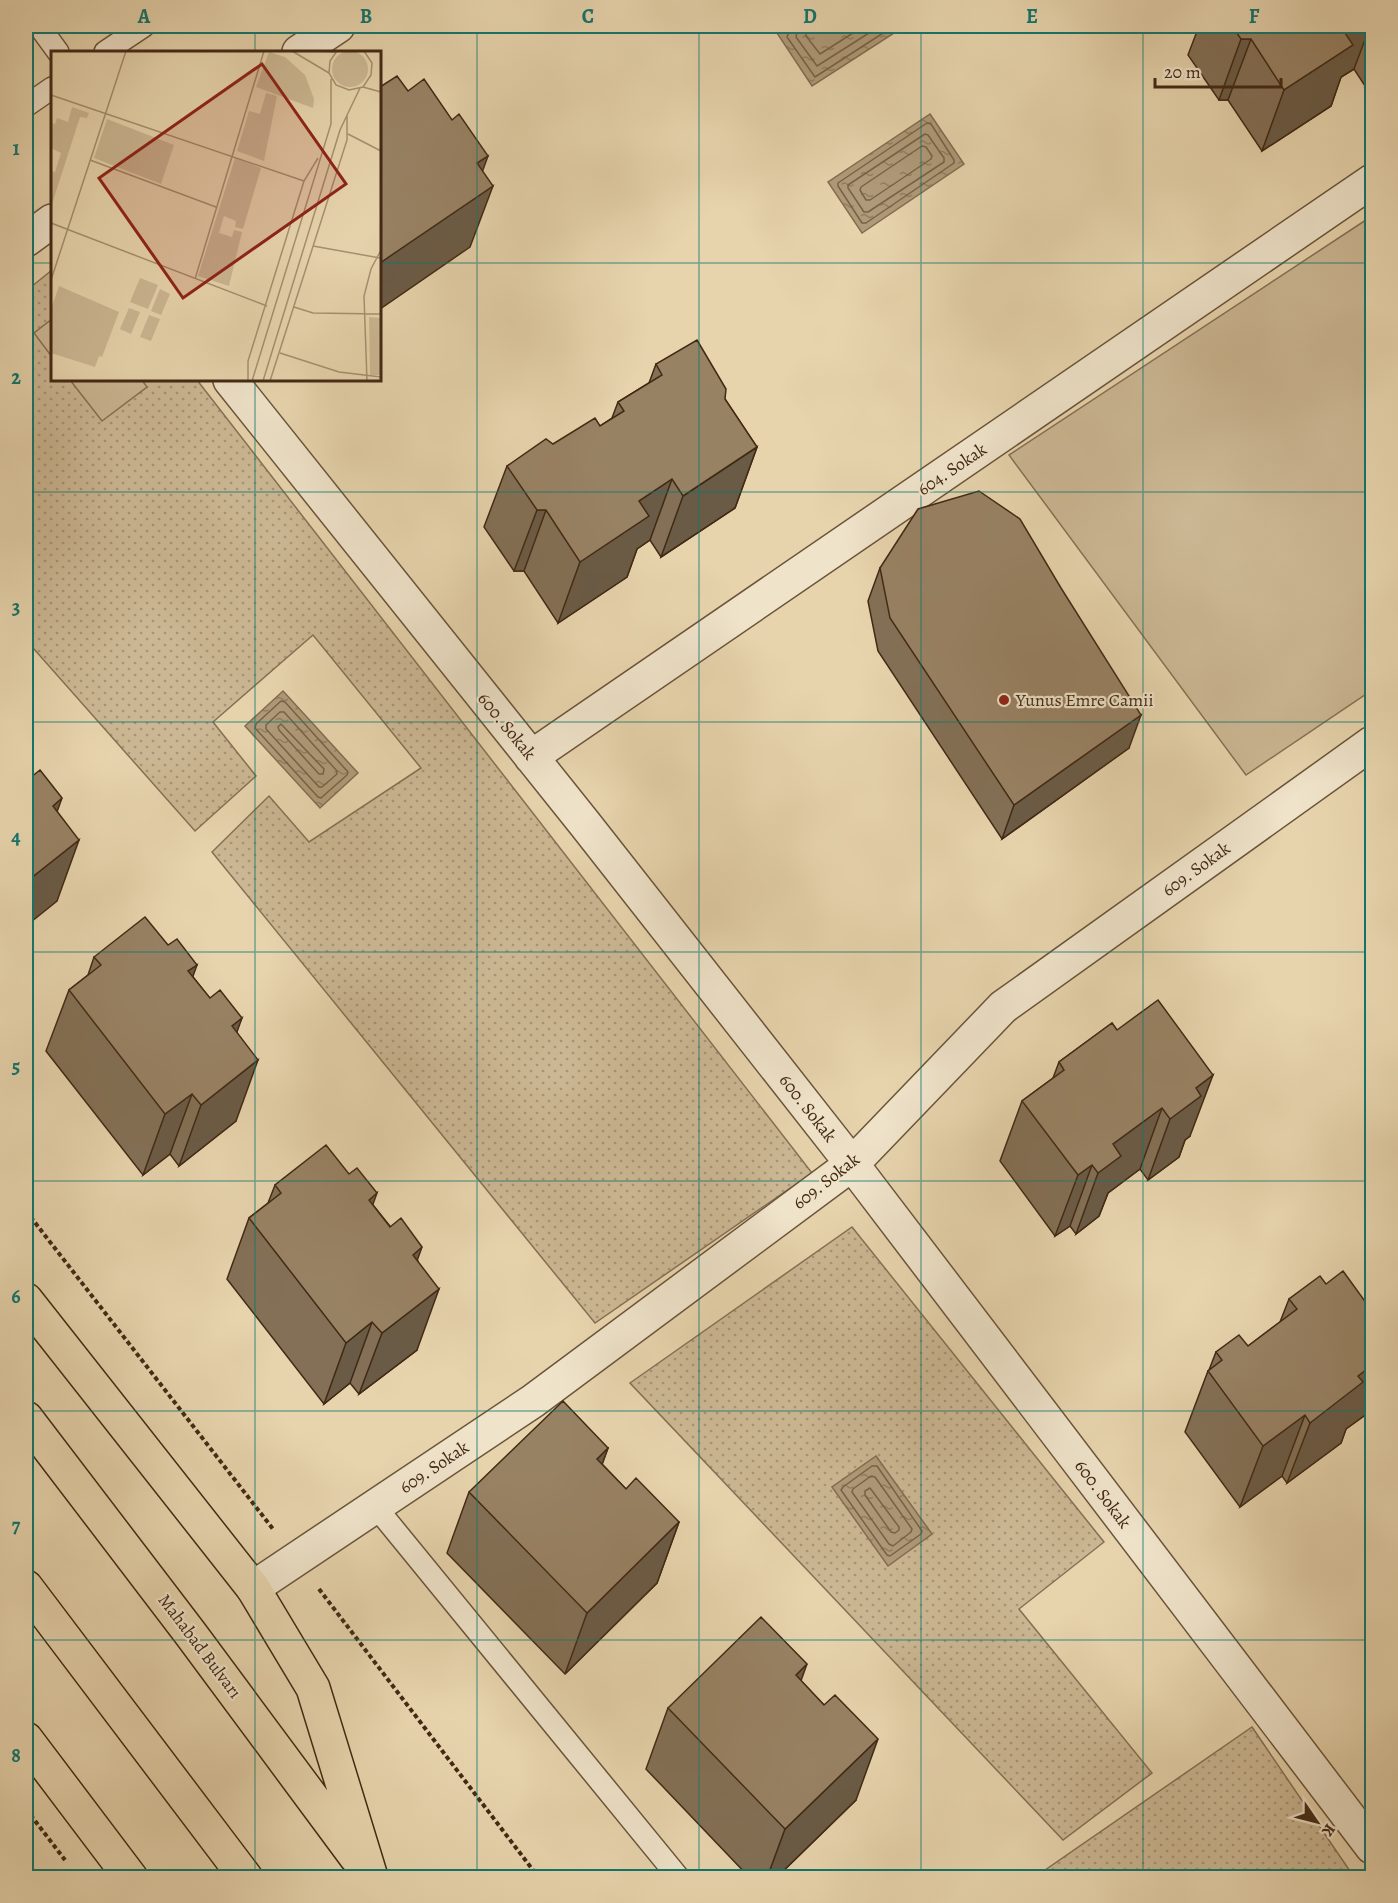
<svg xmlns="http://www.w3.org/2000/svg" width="1398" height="1903" font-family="Alegreya,serif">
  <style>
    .grass { fill: url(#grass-dots); stroke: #867054; stroke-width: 1.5 }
    .park { fill: #cbb793; stroke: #867054; stroke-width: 1.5 }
    .water { fill: url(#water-ripples); stroke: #836d51; stroke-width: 1.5 }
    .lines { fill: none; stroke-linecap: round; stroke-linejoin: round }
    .shore { stroke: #786246; stroke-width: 1.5 }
    .lane-casing { stroke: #6b543a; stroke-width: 24 }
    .street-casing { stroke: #6b543a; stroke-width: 36 }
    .primary-casing { stroke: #422914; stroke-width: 36 }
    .path { stroke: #422914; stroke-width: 4; stroke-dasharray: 4.5 3; stroke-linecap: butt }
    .lane { stroke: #efe3ca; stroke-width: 21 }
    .street { stroke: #efe3ca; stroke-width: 33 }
    .primary { stroke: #e7d4ad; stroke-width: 33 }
    .wall { fill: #837056; stroke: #422914; stroke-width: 1.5 }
    .shaded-wall { fill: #6a5b46; stroke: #422914; stroke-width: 1.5 }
    .building { fill: #988264; stroke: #422914; stroke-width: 1.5 }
    .grid { fill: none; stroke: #0f766e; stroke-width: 1.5; stroke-opacity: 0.55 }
    .poi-dot { fill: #8f2418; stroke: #efe3ca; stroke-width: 2 }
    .labels { text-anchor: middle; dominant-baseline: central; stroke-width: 4.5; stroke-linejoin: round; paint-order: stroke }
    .street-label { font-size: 18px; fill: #422914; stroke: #efe3ca }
    .poi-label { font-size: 18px; fill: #422914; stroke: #efe3ca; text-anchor: start }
    .inset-road { fill: none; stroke: #a59070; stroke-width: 1.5 }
    .view { fill: #8f2418; fill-opacity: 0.15; stroke: #8f2418; stroke-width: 3 }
    .inset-edge { fill: none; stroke: #422914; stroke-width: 3 }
    .neatline { fill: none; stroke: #0f766e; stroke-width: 2 }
    .grid-label { font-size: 20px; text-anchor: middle; font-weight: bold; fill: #0f766e }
  </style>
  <defs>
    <pattern id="grass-dots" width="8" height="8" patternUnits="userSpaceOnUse" patternTransform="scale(1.5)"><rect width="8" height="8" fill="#cbb793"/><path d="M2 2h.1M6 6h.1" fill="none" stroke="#a69577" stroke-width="1.8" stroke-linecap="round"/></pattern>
    <pattern id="water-ripples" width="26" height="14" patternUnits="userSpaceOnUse" patternTransform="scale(1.5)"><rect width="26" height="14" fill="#af9a79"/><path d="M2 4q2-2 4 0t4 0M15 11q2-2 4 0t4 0" fill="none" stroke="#907e62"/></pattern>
  </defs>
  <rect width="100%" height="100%" fill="#e7d4ad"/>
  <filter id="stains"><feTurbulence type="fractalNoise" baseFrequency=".00333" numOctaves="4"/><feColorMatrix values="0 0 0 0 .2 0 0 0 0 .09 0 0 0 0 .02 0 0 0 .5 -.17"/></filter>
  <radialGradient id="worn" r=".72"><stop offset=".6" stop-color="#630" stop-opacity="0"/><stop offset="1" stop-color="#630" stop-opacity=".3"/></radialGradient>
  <path class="grass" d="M52,270V380H197L812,1173L595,1323L212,852L269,796L309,842L421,768L313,635L213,722L256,776L195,831L26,640V291Z
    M852,1227L1104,1542L1019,1609L1152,1773L1063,1840L630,1383Z
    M1252,1727L1354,1877H1035Z"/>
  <path class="park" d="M1372,216V690L1246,775L1009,455Z
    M52,319V357L34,333Z
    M70,380H142L147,387L102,421Z"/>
  <path class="water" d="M788,26H905L812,86L777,33Z
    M930,114L964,164L862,233L828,182Z
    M283,691L358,773L320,808L245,726Z
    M876,1456L932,1534L888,1566L832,1487Z"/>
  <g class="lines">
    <path class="shore" d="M791,26L787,37L815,77L894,26
      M798,26L796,37L817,66L880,26
      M807,26L806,36L820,54L864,26
      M927,123L931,124L954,160V163L866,223H862L838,186V183Z
      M925,134L928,135L944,158V162L868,212H864L848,188V185Z
      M922,146L926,147L932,156L931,159L870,200H866L860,190L861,187Z
      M281,701L285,702L348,772L347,775L321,798L318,797L255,728L256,724Z
      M280,712H284L337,771V774L322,787H319L266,729V725Z
      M281,724L324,769L323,774H319L279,730L278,727Z
      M872,1466H877L922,1531L921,1534L890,1556L887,1555L841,1490L843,1487Z
      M871,1476L875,1477L912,1529L911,1532L893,1546L889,1544L852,1492L853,1489Z
      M870,1488L899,1527V1530L895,1533L891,1532L865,1495V1491Z"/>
    <g class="lane-casing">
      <path id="lane" d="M39,26L58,52
        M105,52L144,26
        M26,106L52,88
        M375,1506L679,1878"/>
    </g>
    <g class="street-casing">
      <path id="street" d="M299,52L338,26
        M26,240L52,221
        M230,380L585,824L852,1164L1372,1847
        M531,757L1372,181
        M253,1588L533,1401L852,1164L1003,1007L1372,743"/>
    </g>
    <g class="primary-casing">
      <path id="primary" d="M26,1300L253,1588L313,1688L371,1877
        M26,1418L190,1633L356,1857
        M26,1587L246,1878
        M26,1739L131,1878"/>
    </g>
    <path class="path" d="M26,1211L273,1529
      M319,1589L539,1878
      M26,1809L65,1860"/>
    <use href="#lane" class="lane"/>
    <use href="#street" class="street"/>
    <use href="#primary" class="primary"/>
  </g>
  <path class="wall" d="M1199,26H1372V81L1365,86L1354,69L1341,77L1331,106L1262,151L1228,100H1219L1188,55Z
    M656,364L725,399L757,447L735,508L661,557L650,540L637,549L627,577L558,623L524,571H514L484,527L507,466L600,426L612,418L618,402L649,383Z
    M880,568L1129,748L1002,839L878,651L868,601Z
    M94,957L193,977L237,1033L236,1121L179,1166L170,1154L143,1175L46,1051L69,990L88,975Z
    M1112,1023L1190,1136L1185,1140L1179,1157L1148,1180L1140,1169L1108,1193L1099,1216L1076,1234L1070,1226L1055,1236L1000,1161L1022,1101L1053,1078L1059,1062Z
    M275,1185L373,1205L418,1261L417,1350L359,1394L350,1383L324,1404L227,1279L249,1218L268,1203Z
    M1326,1284L1372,1311V1410L1346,1429L1341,1443L1287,1483L1282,1476L1240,1507L1185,1432L1208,1371L1209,1370L1216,1352L1248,1346L1280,1322L1289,1299Z
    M608,1448L602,1464L626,1489L679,1522L657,1583L565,1674L447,1553L469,1492Z
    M801,1681L824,1705L856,1800L776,1878H750L646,1769L668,1708Z"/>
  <path class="shaded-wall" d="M1350,26H1370L1354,69L1341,77L1331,106L1262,151L1284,90L1343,30Z
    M1241,39H1251L1228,100H1219Z
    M1372,66V81L1365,86Z
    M488,156L472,200L493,186L470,247L380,309V263L477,163Z
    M757,447L735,508L661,557L683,496Z
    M672,479L650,540L637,549L627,577L558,623L580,562L639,501Z
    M537,510H546L524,571H514Z
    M1141,715L1129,748L1002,839L1014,805Z
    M62,798L40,859L53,806Z
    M79,840L57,901L26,926V882Z
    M197,965L175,1026L188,971Z
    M242,1018L220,1079L232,1026Z
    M258,1060L236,1121L179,1166L201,1105Z
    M1213,1075L1190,1136L1185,1140L1179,1157L1148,1180L1170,1119L1196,1088Z
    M192,1094L170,1154L143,1175L165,1114Z
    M1162,1108L1140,1169L1108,1193L1099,1216L1076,1234L1098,1173L1113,1144Z
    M1092,1165L1070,1226L1055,1236L1078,1175Z
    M377,1193L355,1254L369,1200Z
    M422,1247L400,1308L413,1255Z
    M439,1289L417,1350L359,1394L382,1333Z
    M372,1322L350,1383L324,1404L346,1343Z
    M1372,1365V1410L1346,1429L1341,1443L1287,1483L1310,1423L1358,1376Z
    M1305,1415L1282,1476L1240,1507L1263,1446Z
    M608,1448L586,1509L597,1459Z
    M679,1522L657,1583L565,1674L587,1613Z
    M807,1664L785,1725L796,1675Z
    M878,1739L856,1800L776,1878H767L785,1829Z"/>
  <path class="building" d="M1232,26H1350L1343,30L1353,45L1284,90L1251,39H1241Z
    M397,76L408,91L424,79L452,120L459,114L488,156L477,163L493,186L380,263V87Z
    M697,340L726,389L725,399L757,447L683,496L672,479L639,501L649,516L580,562L546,510H537L507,466L546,439L553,444L595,418L600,426L624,411L618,402L662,375L656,364Z
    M979,491L1020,519L1061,588L1141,715L1014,805L890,618L880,568L918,509Z
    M40,770L62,798L53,806L79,840L26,882V772L30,778Z
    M145,917L168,945L177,939L197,965L188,971L210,998L220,990L242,1018L232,1026L258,1060L201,1105L192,1094L165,1114L69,990L101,965L94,957Z
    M1158,1000L1213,1075L1196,1088L1201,1096L1170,1119L1162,1108L1113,1144L1121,1156L1098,1173L1092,1165L1078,1175L1022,1101L1064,1070L1059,1062L1112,1023L1117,1030Z
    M326,1145L349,1174L357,1168L377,1193L369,1200L390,1227L401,1218L422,1247L413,1255L439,1289L382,1333L372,1322L346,1343L249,1218L281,1193L275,1185Z
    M1343,1271L1372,1311V1365L1358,1376L1363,1382L1310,1423L1305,1415L1263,1446L1208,1371L1222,1360L1216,1352L1239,1335L1248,1346L1297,1309L1289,1299L1320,1276L1326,1284Z
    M563,1401L608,1448L597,1459L626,1489L636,1478L679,1522L587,1613L469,1492Z
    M761,1617L807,1664L796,1675L824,1705L835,1695L878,1739L785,1829L668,1708Z"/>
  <path class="grid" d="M255,26V52M477,26V1878M699,26V1878M921,26V1878M1143,26V1878M26,263H52M380,263H1372M255,380V1878M26,492H1372M26,722H1372M26,952H1372M26,1181H1372M26,1411H1372M26,1640H1372"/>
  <circle class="poi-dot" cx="1004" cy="700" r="6"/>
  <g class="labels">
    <g class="street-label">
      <text transform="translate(952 469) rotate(-34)">604. Sokak</text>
      <text transform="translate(507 726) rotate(51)">600. Sokak</text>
      <text transform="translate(1196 869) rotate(-36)">609. Sokak</text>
      <text transform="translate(808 1108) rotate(52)">600. Sokak</text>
      <text transform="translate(826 1181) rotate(-38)">609. Sokak</text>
      <text transform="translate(434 1467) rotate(-34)">609. Sokak</text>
      <text transform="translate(1103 1494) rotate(53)">600. Sokak</text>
      <text transform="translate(200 1646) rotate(53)">Mahabad Bulvarı</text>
    </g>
    <g class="poi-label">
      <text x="1016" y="700">Yunus Emre Camii</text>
    </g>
  </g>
  <g transform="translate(51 51)">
    <rect width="330" height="330" fill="#e7d4ad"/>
    <path d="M281 18a18 18 0 1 1 36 0a18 18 0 1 1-36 0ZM218,1L234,6L254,24L263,48L262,57L205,36ZM215,42L226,45L213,110L186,100L198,60L209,63ZM21,56L38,62L36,67L29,66L0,156V120L4,121L10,102L0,97V72L4,73L6,67L17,71ZM184,107L210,117L192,178L184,176L185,170L173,165L168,182L181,186L183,179L191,181L178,235L147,225Z" fill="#cbb793"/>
    <path d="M56,68L123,94L110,133L43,107ZM89,227L107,234L97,258L79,251ZM8,235L68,261L51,306L48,305L44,316L0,302V258ZM109,238L119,243L110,264L100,260ZM78,257L89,261L80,283L69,278ZM98,264L109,268L100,290L89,286ZM318,266L330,267V324H319Z" fill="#cbb793"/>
    <path class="inset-road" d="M241,0L278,22M263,0L285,1M286,0L279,10L278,22L285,34L298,39L312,36L320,24L321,12L313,0M312,36L330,41M0,44L253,130M297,83L330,100M39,109L165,156M0,172L216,255M262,195L329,207M144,228L213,0M0,229L75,0M243,256L262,262L330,263M229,302L288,321L330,326M197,330V310L253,130L267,107M201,330L280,73V28M212,330L289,79L309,37M219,330L296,89V65M316,330L313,245L320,218L330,199"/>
    <path class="view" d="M211,13L295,133L132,247L48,127Z"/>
    <rect width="330" height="330" class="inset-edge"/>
  </g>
  <rect width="1398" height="1903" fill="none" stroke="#e7d4ad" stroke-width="66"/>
  <g transform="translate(1317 1822) rotate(125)" stroke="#efe3ca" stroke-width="4.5" paint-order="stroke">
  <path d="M0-4.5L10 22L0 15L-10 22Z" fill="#422914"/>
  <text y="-9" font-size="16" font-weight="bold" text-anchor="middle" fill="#422914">K</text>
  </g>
  <path d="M1155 78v9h126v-9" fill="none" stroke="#422914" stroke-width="3"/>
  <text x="1164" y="78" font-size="18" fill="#422914" stroke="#efe3ca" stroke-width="4.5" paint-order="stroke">20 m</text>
  <rect x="33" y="33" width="1332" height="1837" class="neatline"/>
  <g class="grid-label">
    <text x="144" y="23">A</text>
    <text x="366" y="23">B</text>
    <text x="588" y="23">C</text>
    <text x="810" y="23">D</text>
    <text x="1032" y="23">E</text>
    <text x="1254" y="23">F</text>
    <text x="16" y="155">1</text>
    <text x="16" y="384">2</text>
    <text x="16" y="614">3</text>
    <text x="16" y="844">4</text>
    <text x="16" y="1073">5</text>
    <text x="16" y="1303">6</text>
    <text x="16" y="1532">7</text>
    <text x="16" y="1762">8</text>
  </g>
  <rect width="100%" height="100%" filter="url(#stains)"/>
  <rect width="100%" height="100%" fill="url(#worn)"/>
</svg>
